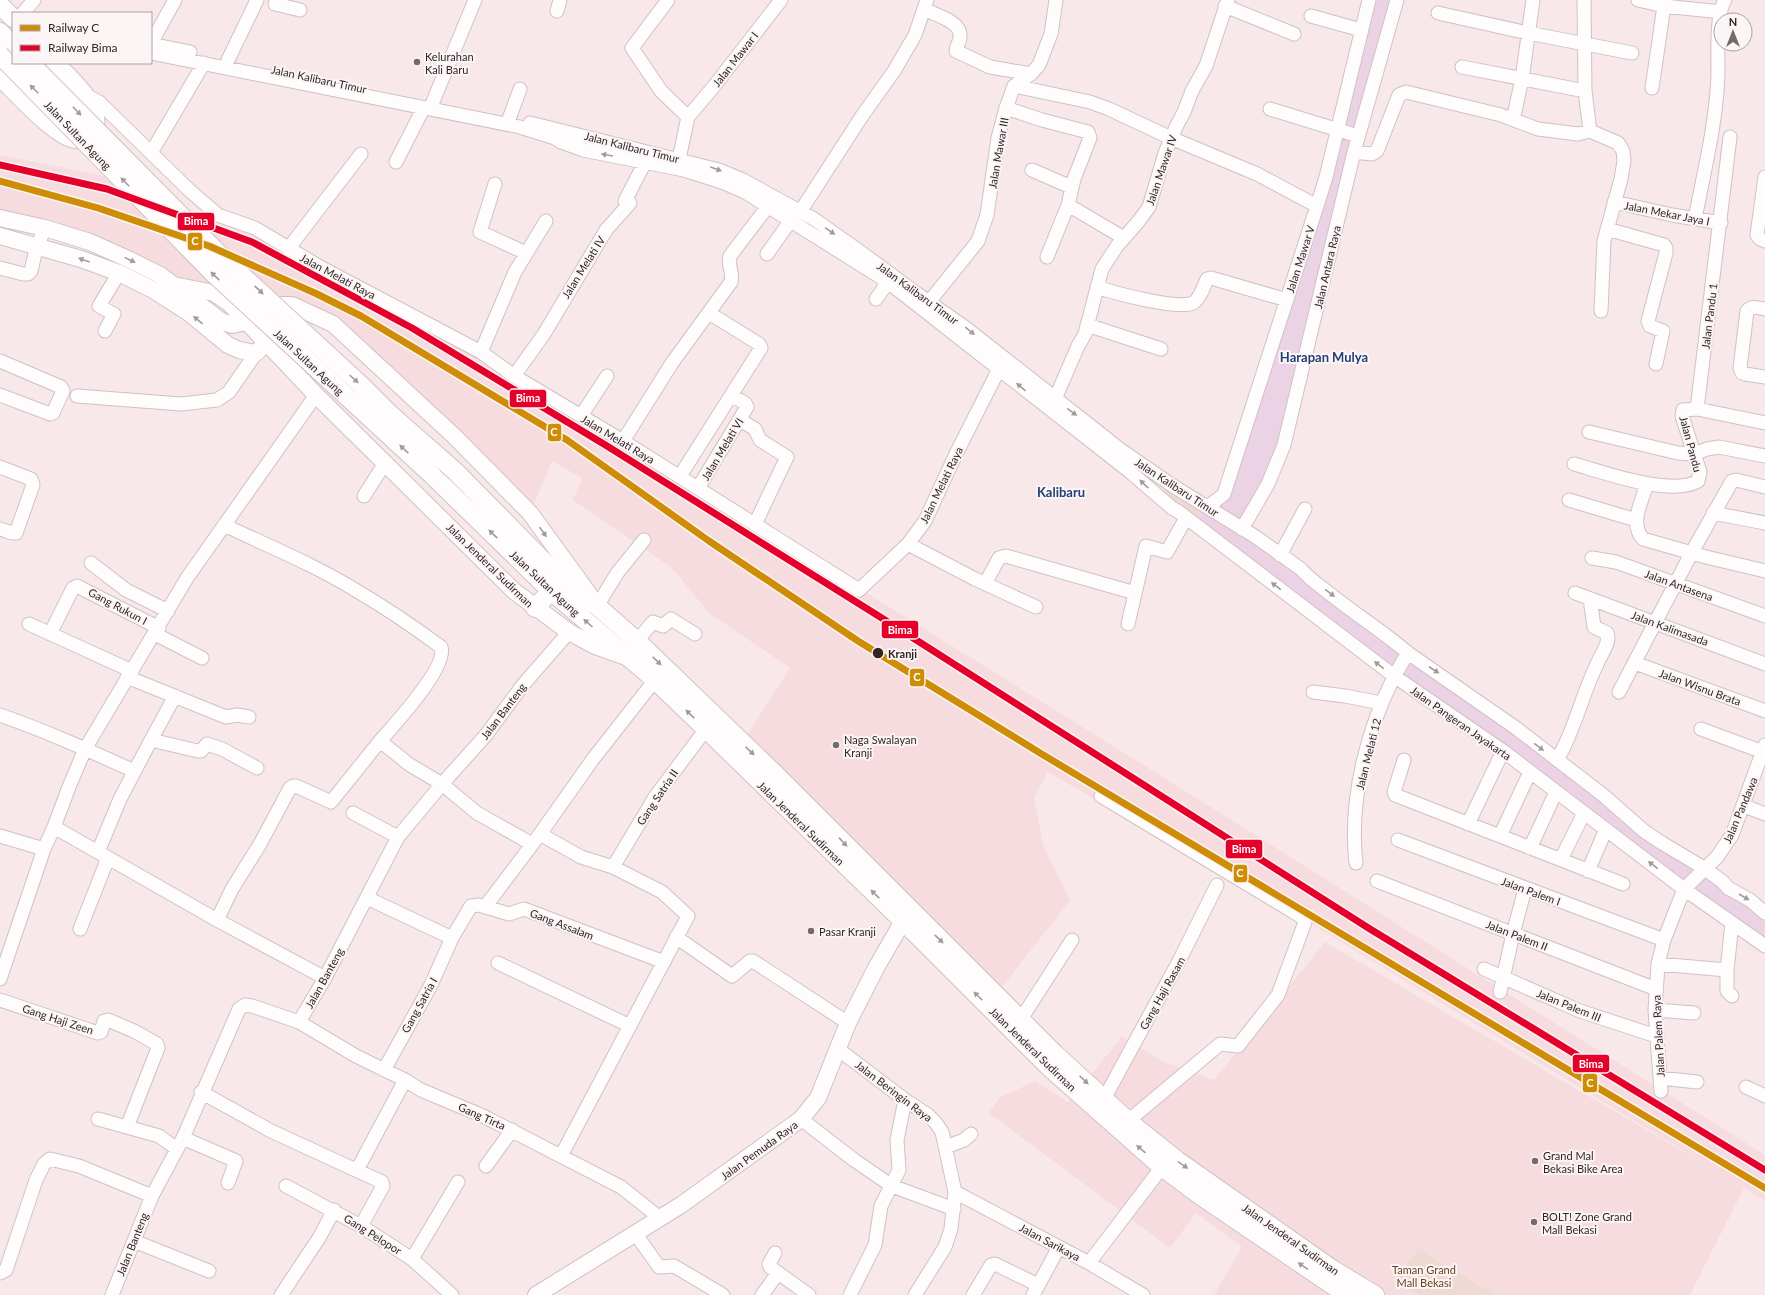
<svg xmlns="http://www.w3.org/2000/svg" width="1765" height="1295" font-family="Lato,sans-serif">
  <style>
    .built { fill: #f6dcde }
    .green { fill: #eedad2 }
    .water { fill: #ebd2e4 }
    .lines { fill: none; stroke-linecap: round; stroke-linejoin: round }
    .minor-casing { stroke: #cfc2c3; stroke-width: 15 }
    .major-casing { stroke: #cfc2c3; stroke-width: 18 }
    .highway-casing { stroke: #cfc2c3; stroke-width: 20 }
    .minor { stroke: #fefcfc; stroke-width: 13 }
    .major { stroke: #fefcfc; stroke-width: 16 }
    .highway { stroke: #fefcfc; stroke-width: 18 }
    .highway-bridge-casing { stroke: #cfc2c3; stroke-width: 20; stroke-linecap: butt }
    .highway-bridge { stroke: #fefcfc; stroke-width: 18 }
    .rail-1-casing { stroke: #fcf5f6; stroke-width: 10 }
    .rail-2-casing { stroke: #fcf5f6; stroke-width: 10 }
    .rail-1 { stroke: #cf8c07; stroke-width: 7 }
    .rail-2 { stroke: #e4002b; stroke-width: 7 }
    .oneway { fill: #a19b9b }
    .poi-dot { fill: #76696a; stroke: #fcf5f6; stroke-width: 1.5 }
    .stop-dot { fill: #302425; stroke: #fcf5f6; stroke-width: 1.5 }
    .labels { text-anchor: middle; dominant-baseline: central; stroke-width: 4; stroke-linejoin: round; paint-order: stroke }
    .poi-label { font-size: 11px; fill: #302425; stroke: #fcf5f6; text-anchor: start }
    .street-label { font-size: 11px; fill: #302425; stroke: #fcf5f6 }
    .stop-label { font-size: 11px; font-weight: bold; fill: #302425; stroke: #fcf5f6; text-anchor: start }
    .park-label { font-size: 11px; fill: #6b421e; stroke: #fcf5f6 }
    .quarter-label { font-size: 13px; font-weight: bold; fill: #243f76; stroke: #fcf5f6 }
    .line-badge { stroke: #fcf5f6; stroke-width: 1.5 }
    .badge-label { font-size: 11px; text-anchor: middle; font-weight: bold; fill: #fff }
  </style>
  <rect width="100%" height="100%" fill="#f8e8ea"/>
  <path class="built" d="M0,155L104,176L254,235L397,310L755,524L1142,764L1765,1155V1201L1744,1188L1690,1295H1214L1242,1247L1196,1213L1170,1248L989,1113L999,1098L1035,1081L1068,1102L1122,1037L1162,1061L1214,1080L1325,942L1715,1170L1330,935L1048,772L1034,797L1043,845L1070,900L992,1000L742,743L790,668L709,613L672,568L573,500L582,478L552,461L530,513L490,471L306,311L160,275L0,218Z"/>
  <path class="green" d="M1166,488L1208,507L1194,524L1160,498L1162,491Z
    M1418,1249L1495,1295H1419L1395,1281Z"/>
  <path class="water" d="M1369,0H1397L1284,445L1242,529L1765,913V946L1194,524L1208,507L1224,494L1287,300Z"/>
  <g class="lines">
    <g class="minor-casing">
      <path id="minor" d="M668,0L632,48L661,91L688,117L679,159
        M1584,0L1585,91L1590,131
        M1638,0L1664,6L1721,12
        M275,4L300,10
        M1225,6L1294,34
        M924,9C935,15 960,21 960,35C961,42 956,45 956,51L990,67L1031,74
        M557,11L560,0
        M23,13L34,0
        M1438,13L1528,33L1632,53
        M1311,16L1361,30
        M151,43L175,0
        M151,44L190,52
        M151,53L520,127L555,138L561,142L583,150L684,170L722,182L745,192L888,282L1129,471L1172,508L1179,512L1394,676L1503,751L1684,889L1765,946
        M228,60L257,0
        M1462,67L1585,91
        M1014,86L1090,102L1109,109L1171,138L1257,174L1317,206
        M1652,88L1664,6
        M84,94L99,102L189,190L218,215L255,228L320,267L481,352L514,376L623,441L859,590L908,544L925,521L956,454L999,369
        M432,104L475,0
        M1006,108L1042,120L1088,132L1090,138L1074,179L1068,205L1124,238
        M1270,109L1358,136
        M688,117L715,85L781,0
        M509,119L520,89
        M1513,120L1522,79L1533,0
        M530,123L719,170L743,180L814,219L862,253L916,293L966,328L1121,450L1173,486L1256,537L1301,569C1310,580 1323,588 1334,597C1358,616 1385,633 1408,653L1516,728L1603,795L1644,831L1662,843L1704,868L1723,882L1728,888L1750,900L1765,913
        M1354,152L1372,154L1377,151L1399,95L1406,92L1501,115L1538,129L1578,134L1590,131L1618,143L1623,151L1624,161L1621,179L1604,241L1601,311
        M151,153L204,63
        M396,162L423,109
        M1032,170L1071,187
        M1765,177L1757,235L1760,239L1765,241
        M495,184L480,232L526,253
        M1614,202L1672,215L1721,223
        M800,212L862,116L894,71L915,35L927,0
        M1695,219C1704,171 1717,121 1718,72C1718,56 1716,12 1725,0
        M1607,229L1664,245L1666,248V253L1648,321L1650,326L1663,331L1656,364
        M288,249L361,154
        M767,254L791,220
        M1047,257L1068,205
        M0,268L23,274H28L31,271L36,249L45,228
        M1097,287C1114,293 1178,310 1193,303C1200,299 1204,286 1207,279L1211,278L1287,300
        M876,299L888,282
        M929,302L978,241L987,215L998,138L1006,108L1014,86L1031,74L1039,65L1051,34L1056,0
        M1765,309C1758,308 1752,305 1747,311L1740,368L1742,373L1745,374L1765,377
        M1087,325L1161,349
        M105,331L114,314L99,306L119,273
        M481,352L515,272L546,221
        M0,361L61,387L63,391L53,413L50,414L0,395
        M514,376L544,334L606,230L630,203L625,201L645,162
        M77,396L181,404L217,400L229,392L256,353
        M1055,399L1078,346L1085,334L1102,269L1117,246L1138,222L1149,207L1165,153L1177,125L1184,112L1192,91L1206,66L1228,0
        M1697,409L1730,137
        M581,416L607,376
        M740,420L755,429L760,440L787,457L755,524
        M1589,432L1678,453L1694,454L1707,449L1719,447L1765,456
        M623,441L672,363L731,282C734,273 727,265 730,256L768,206
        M1574,464C1603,472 1671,497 1698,481L1700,472L1682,416L1683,410L1697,409L1765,423
        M0,467L31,479L33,485L16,533H12L0,529
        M680,476L761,348L759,344L709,313
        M1647,484C1642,501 1629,524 1643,539L1706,557L1765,571
        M698,488L747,407L745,403L732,396
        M364,496L385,463
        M1569,500L1636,520
        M1208,507L1224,494L1317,206L1326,177L1369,0
        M1713,513L1765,523
        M224,525C268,546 315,565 357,591C386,608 414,627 441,647C448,667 394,725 380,741L410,765L442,784L477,813L532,844
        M1242,529L1268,484L1284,445L1354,152L1397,0
        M908,544L975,579L1036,607
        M1280,555L1305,509
        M1592,558L1616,562L1765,616
        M91,563L126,590L168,611
        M985,584L999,558L1006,556L1135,593
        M1575,593L1765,664
        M597,606L618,572L644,540
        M29,624L132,671
        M1128,624L1146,546L1167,552L1186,518
        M50,634L73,588L77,586L159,628
        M155,634L202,658
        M637,641L653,622L663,626L671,619L695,634
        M1635,663L1765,711
        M127,677L226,717L237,715L249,717
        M1313,692L1345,696L1381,703
        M1619,692L1692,552L1732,481L1736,480L1765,487
        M0,715C46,731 90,751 134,771
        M1701,729L1763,752
        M151,740L175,696
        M1404,760L1394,792L1395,795L1623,884
        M1557,760C1575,730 1582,694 1598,662C1601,654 1611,642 1607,633L1594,627L1590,599
        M1101,796L1292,911L1303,918L1305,922L1278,995L1238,1046L1220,1044L1128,1121
        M1744,806L1765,814
        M353,813L398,837
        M1468,824L1503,751
        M54,827L217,920L325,978
        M540,834L581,857L613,867L662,892L688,916L561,1156
        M0,836L44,849
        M1500,836L1530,772
        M1398,840L1664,940
        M1530,848L1556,792
        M98,852L120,799L151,740L198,751H201L207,744L222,749L257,768
        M1561,859L1584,813
        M1356,863C1348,794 1371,711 1408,653
        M613,867L655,797L706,729
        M1588,871L1606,829
        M1377,881L1656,989
        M367,898L452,938L471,906L479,905L509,914L524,909L664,962
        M485,907L540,834L593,759L655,680
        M217,920L232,889L260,844L290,788L293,786H296L331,802L380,741
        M80,929L108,858
        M676,937L732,976L750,961H753L848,1023
        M498,963L630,1026
        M1658,964L1727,970
        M1484,969L1580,1011L1656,1036
        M0,979L44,849L54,827L69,787L85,749L187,578L316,395
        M1500,992L1513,934L1525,889
        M1732,996L1727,991V970L1732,923
        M0,1000L98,1033L101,1032L104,1021L108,1020L134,1031L157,1044L158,1048L127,1127
        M1655,1010L1694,1013
        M1021,1019L1072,940
        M299,1022L356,1056L405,1080L421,1090L483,1116L621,1187L660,1218
        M838,1049L905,1100L928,1115L936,1123L942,1132L955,1192L951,1229L945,1247L915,1295
        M384,1070L431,985L452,938
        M1660,1078L1697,1082
        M1746,1087L1765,1096
        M1661,1091L1655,1010L1658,964L1664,940L1684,889L1717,857L1732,835L1765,745
        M201,1092L271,1131L382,1182L383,1186L361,1226
        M1104,1099L1179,961L1217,885
        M98,1119L159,1136L177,1149
        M801,1119L854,1160L892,1186L954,1209
        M183,1138L236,1161L228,1183
        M946,1147L964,1140L971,1134
        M486,1166L512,1130
        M357,1170L405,1080
        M286,1186L361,1226L412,1259L452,1295
        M955,1192L1089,1263L1143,1295
        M635,1233L659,1267L674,1266L723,1295
        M134,1241L209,1271
        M775,1253L769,1264L770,1267L809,1295
        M412,1259L458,1182
        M1089,1263L1162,1167
        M0,1273L6,1270L36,1180L44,1164L50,1159L79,1166L152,1196
        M112,1295L152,1196L183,1138L239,1009L245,1005L252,1006L299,1022L325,978L398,837L442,784L486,735L522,686L569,632
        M281,1295L319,1238L334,1210
        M762,1295L778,1273
        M850,1295L875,1245L881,1206L899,1170L897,1140L905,1100
        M973,1295L991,1265L995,1264L1038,1285
        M1033,1295L1059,1247"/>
    </g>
    <g class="major-casing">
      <path id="major" d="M0,218L45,228L90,242L130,260L160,275L221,321L232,325L247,322L282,305H292L333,324L454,436L530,513L594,601
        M0,236L81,259L119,273L153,290L189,313L228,345L239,350L256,353L266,343L270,334
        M174,285L214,293L229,303L316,395L514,591L569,632L595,646L626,657
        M536,1295L681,1205L801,1119L818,1098L848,1023L876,968L903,921L911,912"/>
    </g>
    <g class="highway-casing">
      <path id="highway" d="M0,5L13,18
        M0,32L13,46
        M0,77C15,91 57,138 76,139C84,139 90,134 95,129C100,103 71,80 55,63
        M456,472L568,586L597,606L637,641L774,773L1055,1054L1128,1121L1178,1161L1332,1269L1375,1295
        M432,475L551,591L655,680L706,729L903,921L1050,1068L1162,1167L1201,1196L1347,1295
        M535,608L551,591"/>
    </g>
    <use href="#minor" class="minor"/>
    <use href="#major" class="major"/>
    <use href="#highway" class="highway"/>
    <g class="highway-bridge-casing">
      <path id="highway-bridge" d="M0,55L214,274L432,475
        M30,63L223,258L361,385L391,415L456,472"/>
    </g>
    <use href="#highway-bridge" class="highway-bridge"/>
    <g class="rail-1-casing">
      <path id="rail-1" d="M0,181L98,208L209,246L317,294L361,316L567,440L709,541L858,641L1040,753L1765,1188"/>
    </g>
    <g class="rail-2-casing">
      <path id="rail-2" d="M0,165L107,189L252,242L412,328L607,446L877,615L1370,929L1765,1170"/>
    </g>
    <use href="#rail-1" class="rail-1"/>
    <use href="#rail-2" class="rail-2"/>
  </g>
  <defs><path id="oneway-solid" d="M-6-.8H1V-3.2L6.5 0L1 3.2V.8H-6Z"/></defs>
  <g class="oneway">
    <use href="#oneway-solid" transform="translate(34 89) rotate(-135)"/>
    <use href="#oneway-solid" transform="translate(77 111) rotate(46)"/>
    <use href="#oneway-solid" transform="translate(607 155) rotate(-170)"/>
    <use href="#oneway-solid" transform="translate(716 169) rotate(20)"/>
    <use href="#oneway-solid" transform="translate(125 182) rotate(-134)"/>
    <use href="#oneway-solid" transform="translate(830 231) rotate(34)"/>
    <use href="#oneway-solid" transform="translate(84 260) rotate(-160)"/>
    <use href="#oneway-solid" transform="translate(130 260) rotate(26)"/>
    <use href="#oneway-solid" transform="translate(215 276) rotate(-136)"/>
    <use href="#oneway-solid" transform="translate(259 290) rotate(43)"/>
    <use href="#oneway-solid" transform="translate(198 320) rotate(-140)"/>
    <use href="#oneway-solid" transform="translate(970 331) rotate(39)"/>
    <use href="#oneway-solid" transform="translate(354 379) rotate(42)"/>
    <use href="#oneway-solid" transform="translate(1021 387) rotate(-140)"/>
    <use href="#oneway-solid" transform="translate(1072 412) rotate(36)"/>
    <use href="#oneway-solid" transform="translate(404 449) rotate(-137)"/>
    <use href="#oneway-solid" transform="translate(1144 484) rotate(-137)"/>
    <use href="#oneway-solid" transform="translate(543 532) rotate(54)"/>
    <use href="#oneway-solid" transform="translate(493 534) rotate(-136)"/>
    <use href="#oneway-solid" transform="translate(1276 586) rotate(-143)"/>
    <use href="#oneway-solid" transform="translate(1330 593) rotate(37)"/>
    <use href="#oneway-solid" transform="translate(588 623) rotate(-138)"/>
    <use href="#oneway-solid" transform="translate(657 661) rotate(44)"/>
    <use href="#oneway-solid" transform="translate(1379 665) rotate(-143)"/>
    <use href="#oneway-solid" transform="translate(1434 670) rotate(33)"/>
    <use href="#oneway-solid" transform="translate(690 714) rotate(-136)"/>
    <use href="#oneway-solid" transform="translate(1539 747) rotate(37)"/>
    <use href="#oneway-solid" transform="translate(750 751) rotate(43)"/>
    <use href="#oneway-solid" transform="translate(843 842) rotate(47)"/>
    <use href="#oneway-solid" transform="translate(1653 865) rotate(-142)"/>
    <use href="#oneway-solid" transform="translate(875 894) rotate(-136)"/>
    <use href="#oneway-solid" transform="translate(1744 897) rotate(30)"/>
    <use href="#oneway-solid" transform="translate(939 939) rotate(44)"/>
    <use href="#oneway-solid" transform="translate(978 996) rotate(-135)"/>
    <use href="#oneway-solid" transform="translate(1084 1080) rotate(43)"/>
    <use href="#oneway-solid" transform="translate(1141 1149) rotate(-139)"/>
    <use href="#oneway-solid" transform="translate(1183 1165) rotate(34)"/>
    <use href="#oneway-solid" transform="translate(1303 1266) rotate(-146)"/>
  </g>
  <g class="poi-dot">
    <circle cx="417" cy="62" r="4"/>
    <circle cx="836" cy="745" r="4"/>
    <circle cx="811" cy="931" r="4"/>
    <circle cx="1535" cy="1161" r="4"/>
    <circle cx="1534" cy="1222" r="4"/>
  </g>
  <circle class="stop-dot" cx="878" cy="653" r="6"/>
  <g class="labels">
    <g class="poi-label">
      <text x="425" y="56">Kelurahan<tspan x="425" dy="13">Kali Baru</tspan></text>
      <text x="844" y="739">Naga Swalayan<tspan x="844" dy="13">Kranji</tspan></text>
      <text x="819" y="931">Pasar Kranji</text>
      <text x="1543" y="1155">Grand Mal<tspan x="1543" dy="13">Bekasi Bike Area</tspan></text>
      <text x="1542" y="1216">BOLT! Zone Grand<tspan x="1542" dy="13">Mall Bekasi</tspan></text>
    </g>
    <g class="street-label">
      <text transform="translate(735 59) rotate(-52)">Jalan Mawar I</text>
      <text transform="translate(319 79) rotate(12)">Jalan Kalibaru Timur</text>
      <text transform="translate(78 135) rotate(46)">Jalan Sultan Agung</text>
      <text transform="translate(632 147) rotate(14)">Jalan Kalibaru Timur</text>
      <text transform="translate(998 153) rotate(-80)">Jalan Mawar III</text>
      <text transform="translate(1161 170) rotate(-71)">Jalan Mawar IV</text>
      <text transform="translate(1667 213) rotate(11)">Jalan Mekar Jaya I</text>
      <text transform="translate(1300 259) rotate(-72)">Jalan Mawar V</text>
      <text transform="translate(583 267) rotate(-58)">Jalan Melati IV</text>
      <text transform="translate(1327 267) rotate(-77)">Jalan Antara Raya</text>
      <text transform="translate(338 276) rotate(28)">Jalan Melati Raya</text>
      <text transform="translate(918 293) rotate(36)">Jalan Kalibaru Timur</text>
      <text transform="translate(1709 316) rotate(-83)">Jalan Pandu 1</text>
      <text transform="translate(309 362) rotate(43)">Jalan Sultan Agung</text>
      <text transform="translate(618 439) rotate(31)">Jalan Melati Raya</text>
      <text transform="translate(1691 444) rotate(75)">Jalan Pandu</text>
      <text transform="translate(722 449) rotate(-59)">Jalan Melati VI</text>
      <text transform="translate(941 485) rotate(-64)">Jalan Melati Raya</text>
      <text transform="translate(1177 487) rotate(33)">Jalan Kalibaru Timur</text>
      <text transform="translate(490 565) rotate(44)">Jalan Jenderal Sudirman</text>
      <text transform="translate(545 583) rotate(43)">Jalan Sultan Agung</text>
      <text transform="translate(1679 585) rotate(20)">Jalan Antasena</text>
      <text transform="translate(118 606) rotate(28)">Gang Rukun I</text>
      <text transform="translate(1670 628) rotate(20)">Jalan Kalimasada</text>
      <text transform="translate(1700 687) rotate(20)">Jalan Wisnu Brata</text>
      <text transform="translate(503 711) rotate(-53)">Jalan Banteng</text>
      <text transform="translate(1461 723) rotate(35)">Jalan Pangeran Jayakarta</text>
      <text transform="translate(1368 754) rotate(-76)">Jalan Melati 12</text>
      <text transform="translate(657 797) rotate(-56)">Gang Satria II</text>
      <text transform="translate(1740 810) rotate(-67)">Jalan Pandawa</text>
      <text transform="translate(801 823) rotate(44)">Jalan Jenderal Sudirman</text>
      <text transform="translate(1531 891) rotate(20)">Jalan Palem I</text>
      <text transform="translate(562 924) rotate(21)">Gang Assalam</text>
      <text transform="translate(1517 935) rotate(21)">Jalan Palem II</text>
      <text transform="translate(324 978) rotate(-61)">Jalan Banteng</text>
      <text transform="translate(1162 993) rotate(-61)">Gang Haji Rasam</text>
      <text transform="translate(419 1005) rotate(-61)">Gang Satria I</text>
      <text transform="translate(1569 1005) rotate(22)">Jalan Palem III</text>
      <text transform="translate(58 1019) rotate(18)">Gang Haji Zeen</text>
      <text transform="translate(1658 1036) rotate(-93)">Jalan Palem Raya</text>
      <text transform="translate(1033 1049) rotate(44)">Jalan Jenderal Sudirman</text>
      <text transform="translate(894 1091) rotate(37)">Jalan Beringin Raya</text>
      <text transform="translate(482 1116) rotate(24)">Gang Tirta</text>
      <text transform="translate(759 1150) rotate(-36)">Jalan Pemuda Raya</text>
      <text transform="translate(373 1234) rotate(32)">Gang Pelopor</text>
      <text transform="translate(1291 1239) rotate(35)">Jalan Jenderal Sudirman</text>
      <text transform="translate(1050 1242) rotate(28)">Jalan Sarikaya</text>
      <text transform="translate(132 1244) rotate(-68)">Jalan Banteng</text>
    </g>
    <g class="stop-label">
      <text x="888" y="653">Kranji</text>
    </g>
    <g class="park-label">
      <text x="1424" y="1269">Taman Grand<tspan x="1424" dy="13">Mall Bekasi</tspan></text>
    </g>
    <g class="quarter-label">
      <text x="1324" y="357">Harapan Mulya</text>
      <text x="1061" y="492">Kalibaru</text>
    </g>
  </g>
  <g class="line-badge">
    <rect x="177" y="212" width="38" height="19" rx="4" fill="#e4002b"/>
    <rect x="187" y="232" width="16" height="19" rx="4" fill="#cf8c07"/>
    <rect x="509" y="389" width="38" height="19" rx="4" fill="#e4002b"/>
    <rect x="547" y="423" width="15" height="19" rx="4" fill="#cf8c07"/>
    <rect x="881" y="620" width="38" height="19" rx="4" fill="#e4002b"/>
    <rect x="909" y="668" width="16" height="19" rx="4" fill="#cf8c07"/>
    <rect x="1225" y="839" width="38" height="20" rx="4" fill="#e4002b"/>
    <rect x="1233" y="864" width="15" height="19" rx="4" fill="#cf8c07"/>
    <rect x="1572" y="1054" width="38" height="19" rx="4" fill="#e4002b"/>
    <rect x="1582" y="1073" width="16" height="20" rx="4" fill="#cf8c07"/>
  </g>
  <g class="badge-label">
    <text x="196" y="225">Bima</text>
    <text x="195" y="245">C</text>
    <text x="528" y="402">Bima</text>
    <text x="554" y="436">C</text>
    <text x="900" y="634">Bima</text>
    <text x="917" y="681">C</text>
    <text x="1244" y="853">Bima</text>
    <text x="1240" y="877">C</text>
    <text x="1591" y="1068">Bima</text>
    <text x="1590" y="1087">C</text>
  </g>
  <rect x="12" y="12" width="140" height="52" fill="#fcf5f6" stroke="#aaa1a2"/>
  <rect x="20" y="25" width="20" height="6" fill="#cf8c07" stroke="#aaa1a2"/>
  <text x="48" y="32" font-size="12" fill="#302425">Railway C</text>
  <rect x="20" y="45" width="20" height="6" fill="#e4002b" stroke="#aaa1a2"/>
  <text x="48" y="52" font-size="12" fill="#302425">Railway Bima</text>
  <g transform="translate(1733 32)"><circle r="19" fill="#fcf5f6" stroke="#aaa1a2"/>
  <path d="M0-3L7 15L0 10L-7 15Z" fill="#76696a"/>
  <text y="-6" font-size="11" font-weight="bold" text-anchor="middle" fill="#302425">N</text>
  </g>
</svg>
